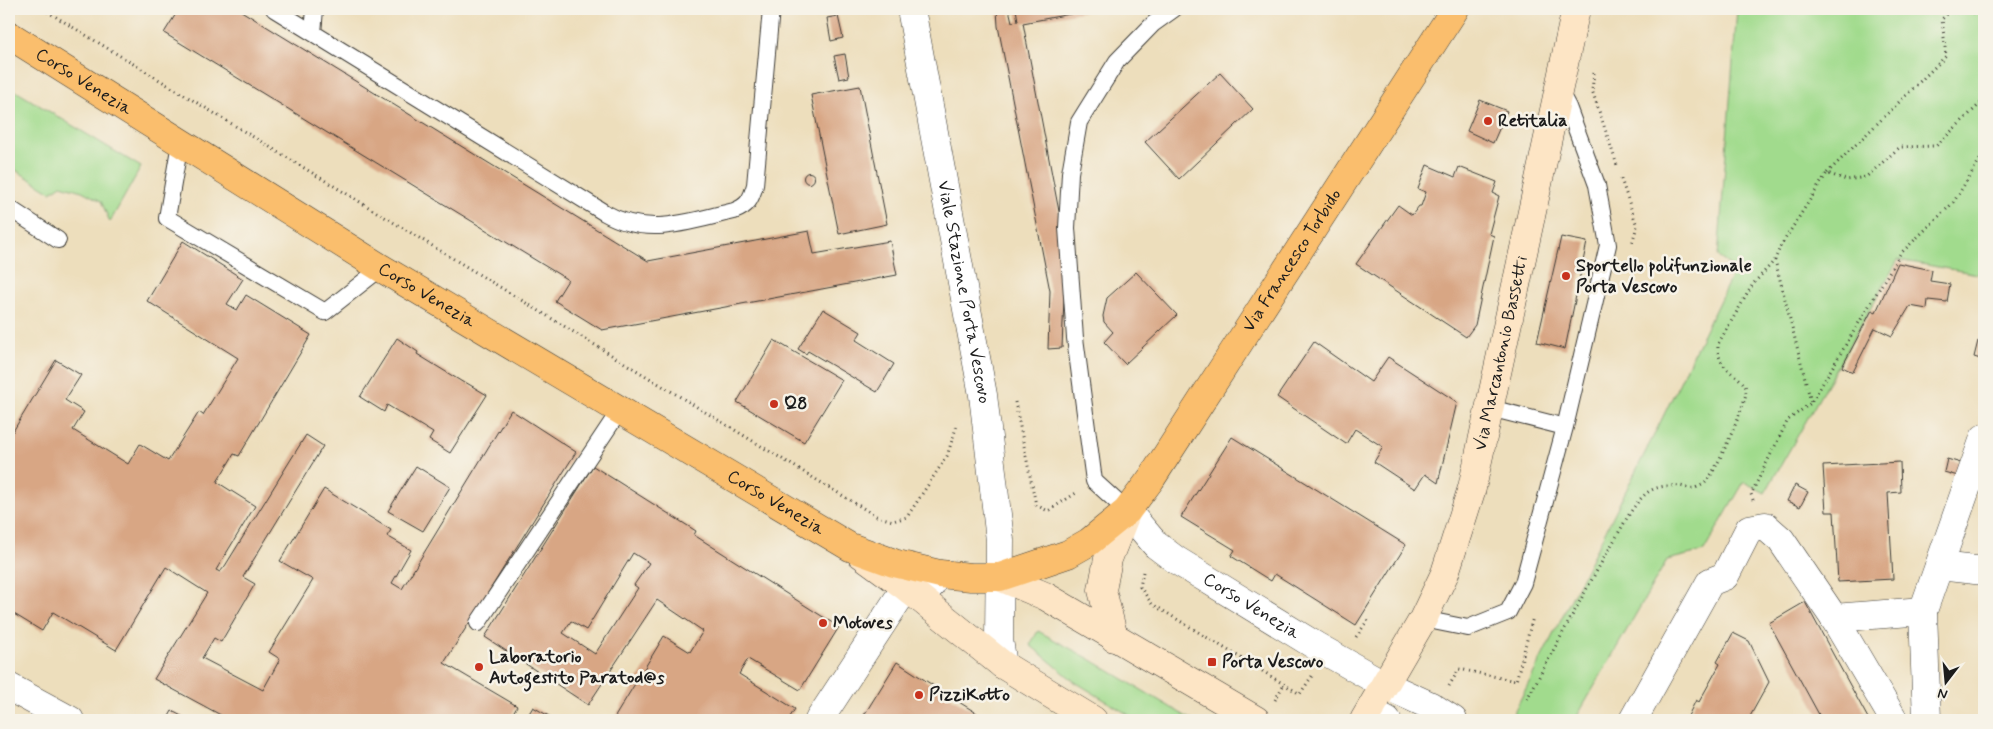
<svg xmlns="http://www.w3.org/2000/svg" width="1993" height="729" font-family="Mynerve,sans-serif">
  <style>
    .green { fill: #a1db8d; stroke: #5e7c54 }
    .building { fill: #d8a684; fill-rule: evenodd }
    .lines { fill: none; stroke-linecap: round; stroke-linejoin: round }
    .service-casing { stroke: #3b3934; stroke-width: 18 }
    .minor-casing { stroke: #3b3934; stroke-width: 29 }
    .tertiary-casing { stroke: #3b3934; stroke-width: 29 }
    .secondary-casing { stroke: #3b3934; stroke-width: 29 }
    .primary-casing { stroke: #3b3934; stroke-width: 29 }
    .path { stroke: #3b3934; stroke-width: 3; stroke-dasharray: 1 4; stroke-linecap: butt }
    .service { stroke: #fff; stroke-width: 16 }
    .minor { stroke: #fff; stroke-width: 28 }
    .tertiary { stroke: #fff; stroke-width: 28 }
    .secondary { stroke: #fde5c5; stroke-width: 28 }
    .primary { stroke: #fabe6d; stroke-width: 28 }
    .poi-dot { fill: #c8321e; stroke: #f7f3e8; stroke-width: 2 }
    .labels { text-anchor: middle; dominant-baseline: central; stroke-width: 5; stroke-linejoin: round; paint-order: stroke }
    .street-label { font-size: 18px; fill: #1c1c1c; stroke: #f7f3e8 }
    .poi-label { font-size: 18px; font-weight: bold; fill: #1c1c1c; stroke: #f7f3e8; text-anchor: start }
  </style>
  <rect width="100%" height="100%" fill="#f7f3e8"/>
  <filter id="ink" filterUnits="userSpaceOnUse"><feTurbulence type="fractalNoise" baseFrequency=".02" numOctaves="2"/><feDisplacementMap in="SourceGraphic" scale="10" xChannelSelector="R" yChannelSelector="G"/><feConvolveMatrix kernelMatrix="1 2 1 2 8 2 1 2 1" color-interpolation-filters="sRGB"/></filter>
  <filter id="wash" filterUnits="userSpaceOnUse"><feTurbulence type="fractalNoise" baseFrequency=".0096" numOctaves="4" result="noise"/><feDisplacementMap in="SourceGraphic" scale="20" xChannelSelector="R" yChannelSelector="G"/><feGaussianBlur stdDeviation="1.12" result="paint"/><feColorMatrix in="noise" values="0 0 0 0 0 0 0 0 0 0 0 0 0 0 0 0 0 1.4 0 .05"/><feComposite in="paint" operator="in"/></filter>
  <g filter="url(#wash)">
    <rect width="100%" height="100%" fill="#eddebc"/>
    <path class="green" d="M1737,9H1984V275L1898,260L1765,493L1744,482L1704,551L1667,560L1575,720H1510L1654,435L1735,269L1718,257Z
      M9,87L141,167L110,222L101,201L82,191L61,185L51,192L9,166Z
      M1038,631L1088,658L1192,720H1137L1075,682L1030,645Z"/>
    <g id="blocks">
      <path class="building" d="M179,9H238L648,261L809,231L814,254L890,241L897,275L602,330L555,301L568,280L164,33Z
        M997,9H1009L1012,22L1018,21L1016,9H1096L1023,23L1061,222L1065,272L1062,348L1048,349L1050,291L998,26Z
        M838,16L843,38L831,41L827,18Z
        M845,54L849,77L839,79L834,56Z
        M1220,73L1253,109L1179,179L1145,142Z
        M860,86L887,224L839,234L811,95Z
        M1480,100L1507,111L1493,143L1467,131Z
        M1427,165L1455,177L1459,167L1497,182L1493,193L1499,196L1489,234L1494,236L1475,325L1466,337L1356,264L1398,205L1412,215L1419,206H1421L1426,192L1418,189Z
        M803.5 178a5.5 5.5 0 1 1 11 0a5.5 5.5 0 1 1-11 0Z
        M1561,237L1587,242L1565,349L1537,342Z
        M183,241L243,279L227,304L237,310L246,295L311,335L239,456L234,454L217,482L255,506L216,570L220,572L225,566L306,435L323,446L243,577L255,584L221,642L214,638L202,658L263,690L280,659L269,652L313,580L280,561L324,489L391,530L387,536L411,550L392,583L402,589L511,410L576,452L444,663L517,706L509,720H230L154,679L207,593L166,567L116,650L53,612L42,631L9,611V438L56,360L81,375L65,400L84,412L73,430L128,464L140,444L168,461L199,412L203,415L238,358L147,301Z
        M1898,263L1932,270L1930,281L1950,284L1947,302L1928,300L1927,309L1910,306L1892,336L1875,328L1853,372L1842,367L1872,310L1876,312Z
        M1136,272L1177,315L1125,364L1104,342L1113,332L1104,322L1103,316L1107,298Z
        M823,309L861,332L856,340L894,364L877,392L808,351L806,354L798,349Z
        M397,338L418,352L417,354L464,383L465,382L487,395L450,453L429,440L433,433L387,405L384,412L360,397Z
        M774,340L842,380L804,442L737,402Z
        M1978,341L1984,343V360L1974,357Z
        M1314,342L1371,382L1388,357L1457,402L1438,483L1425,474L1415,489L1374,462L1383,447L1355,429L1346,444L1277,397Z
        M1232,437L1406,545L1356,625L1275,574L1271,581L1231,556L1235,550L1181,517Z
        M1947,459L1961,463L1958,476L1944,472Z
        M1900,462L1901,492L1888,493L1893,579L1838,582L1834,512H1826L1823,466Z
        M416,466L450,487L423,531L388,511Z
        M593,466L696,531L694,535L839,627L800,690L748,659L739,674L795,709L788,720H613L664,636L690,652L703,631L657,600L588,705L485,637ZM633,553L649,563L634,585L638,588L595,654L563,633L571,621L586,630Z
        M1795,485L1808,492L1800,507L1787,501Z
        M1805,602L1833,654L1869,720H1822L1769,623Z
        M1733,633L1749,641L1769,682L1748,720H1686L1696,700L1699,702L1720,664L1717,662Z
        M897,662L954,699L988,720H861Z
        M533,707L556,720H525Z
        M172,711L189,720H167Z"/>
    </g>
  </g>
  <g filter="url(#ink)">
    <use href="#blocks" fill-opacity="0" stroke="#3b3934" stroke-width="1"/>
    <g class="lines">
      <g class="service-casing">
        <path id="service" d="M274,9L605,213C649,238 689,221 734,211C748,206 751,199 755,185L771,9
          M313,33L315,9
          M180,143L167,218L325,312L381,268
          M9,208L58,240
          M1490,408L1565,427L1608,245L1597,185L1568,107L1559,90
          M1127,511L1094,481L1075,338L1067,228L1070,173L1079,122L1117,61L1153,24L1174,9
          M1423,619L1468,628L1508,612L1523,583L1565,427
          M478,623L620,410"/>
      </g>
      <g class="minor-casing">
        <g id="minor">
          <path id="s1" d="M911,9L983,395L1000,540L999,640L1003,665"/>
          <path d="M1939,566L1984,571"/>
          <path d="M1923,611L1984,438"/>
          <path d="M1834,618L1923,611L1927,720"/>
          <path d="M9,687L70,720"/>
          <path d="M819,720L906,587L931,585"/>
          <path d="M1633,720L1710,582L1725,576L1749,529L1765,526L1781,540L1834,618L1894,720"/>
        </g>
      </g>
      <g class="tertiary-casing">
        <g id="tertiary">
          <path id="s2" d="M1127,511L1156,545L1176,560L1316,646L1385,685L1431,706L1453,720"/>
          <path d="M1370,711L1387,720"/>
        </g>
      </g>
      <g class="secondary-casing">
        <g id="secondary">
          <path d="M861,554L906,587L1003,665L1093,720"/>
          <path d="M1000,577L1045,596L1256,720"/>
          <path d="M1114,638L1102,590L1108,559L1127,511"/>
          <path id="s3" d="M1364,720L1423,619L1445,573L1472,488L1576,9"/>
        </g>
      </g>
      <g class="primary-casing">
        <g id="primary">
          <path id="s4" d="M9,35L381,268L850,547L894,563L940,574L971,577H1000L1068,554L1089,542L1127,511L1151,479L1455,9"/>
        </g>
      </g>
      <path class="path" d="M43,9L876,516L893,521L907,517L947,456L957,425
        M1964,9L1979,15L1984,20
        M1594,73L1592,90L1618,168
        M1827,173L1946,56L1942,19L1952,9
        M1621,179L1637,226L1632,244
        M1775,260L1811,402
        M1015,402L1036,505L1048,511L1076,493
        M1753,500L1751,494L1788,420L1811,403L1900,254L1953,203L1984,153
        M1143,572L1140,587L1152,604L1300,694L1312,676
        M1356,637L1370,617
        M1449,686L1459,669L1516,681L1533,617
        M1527,699C1556,646 1584,592 1615,539C1624,524 1633,504 1647,493C1655,486 1670,485 1680,486C1685,487 1690,489 1695,488C1697,487 1703,485 1705,483C1715,474 1744,408 1746,393C1748,374 1716,376 1718,344L1753,284L1775,260L1780,247L1827,173L1846,180L1866,177L1900,147L1936,146L1984,100
        M1275,700L1284,684"/>
      <use href="#service" class="service"/>
      <use href="#minor" class="minor"/>
      <use href="#tertiary" class="tertiary"/>
      <use href="#secondary" class="secondary"/>
      <use href="#primary" class="primary"/>
    </g>
  </g>
  <g class="poi-dot">
    <circle cx="1488" cy="121" r="5"/>
    <circle cx="1566" cy="276" r="5"/>
    <circle cx="774" cy="404" r="5"/>
    <circle cx="823" cy="623" r="5"/>
    <rect x="1207" y="657" width="10" height="10" rx="2.5"/>
    <circle cx="479" cy="667" r="5"/>
    <circle cx="919" cy="695" r="5"/>
  </g>
  <g class="labels">
    <g class="street-label">
      <text stroke="none"><textPath href="#s4" startOffset="88">Corso Venezia</textPath></text>
      <text stroke="none"><textPath href="#s4" startOffset="1584">Via Francesco Torbido</textPath></text>
      <text stroke="none"><textPath href="#s1" startOffset="288">Viale Stazione Porta Vescovo</textPath></text>
      <text stroke="none"><textPath href="#s4" startOffset="492">Corso Venezia</textPath></text>
      <text stroke="none"><textPath href="#s3" startOffset="395">Via Marcantonio Bassetti</textPath></text>
      <text stroke="none"><textPath href="#s4" startOffset="898">Corso Venezia</textPath></text>
      <text stroke="none"><textPath href="#s2" startOffset="158">Corso Venezia</textPath></text>
    </g>
    <g class="poi-label">
      <text x="1498" y="121">Retitalia</text>
      <text x="1576" y="266">Sportello polifunzionale<tspan x="1576" dy="21">Porta Vescovo</tspan></text>
      <text x="784" y="404">Q8</text>
      <text x="833" y="623">Motoves</text>
      <text x="489" y="657">Laboratorio<tspan x="489" dy="21">Autogestito Paratod@s</tspan></text>
      <text x="1222" y="662">Porta Vescovo</text>
      <text x="929" y="695">PizziKotto</text>
    </g>
  </g>
  <rect width="1993" height="729" fill="none" stroke="#f7f3e8" stroke-width="30"/>
  <g transform="translate(1946 682) rotate(196)" stroke="#f7f3e8" stroke-width="4" paint-order="stroke">
  <path d="M0-4L9 19L0 12L-9 19Z" fill="#1c1c1c"/>
  <text y="-8" font-size="14" font-weight="bold" text-anchor="middle" fill="#1c1c1c">N</text>
  </g>
</svg>
